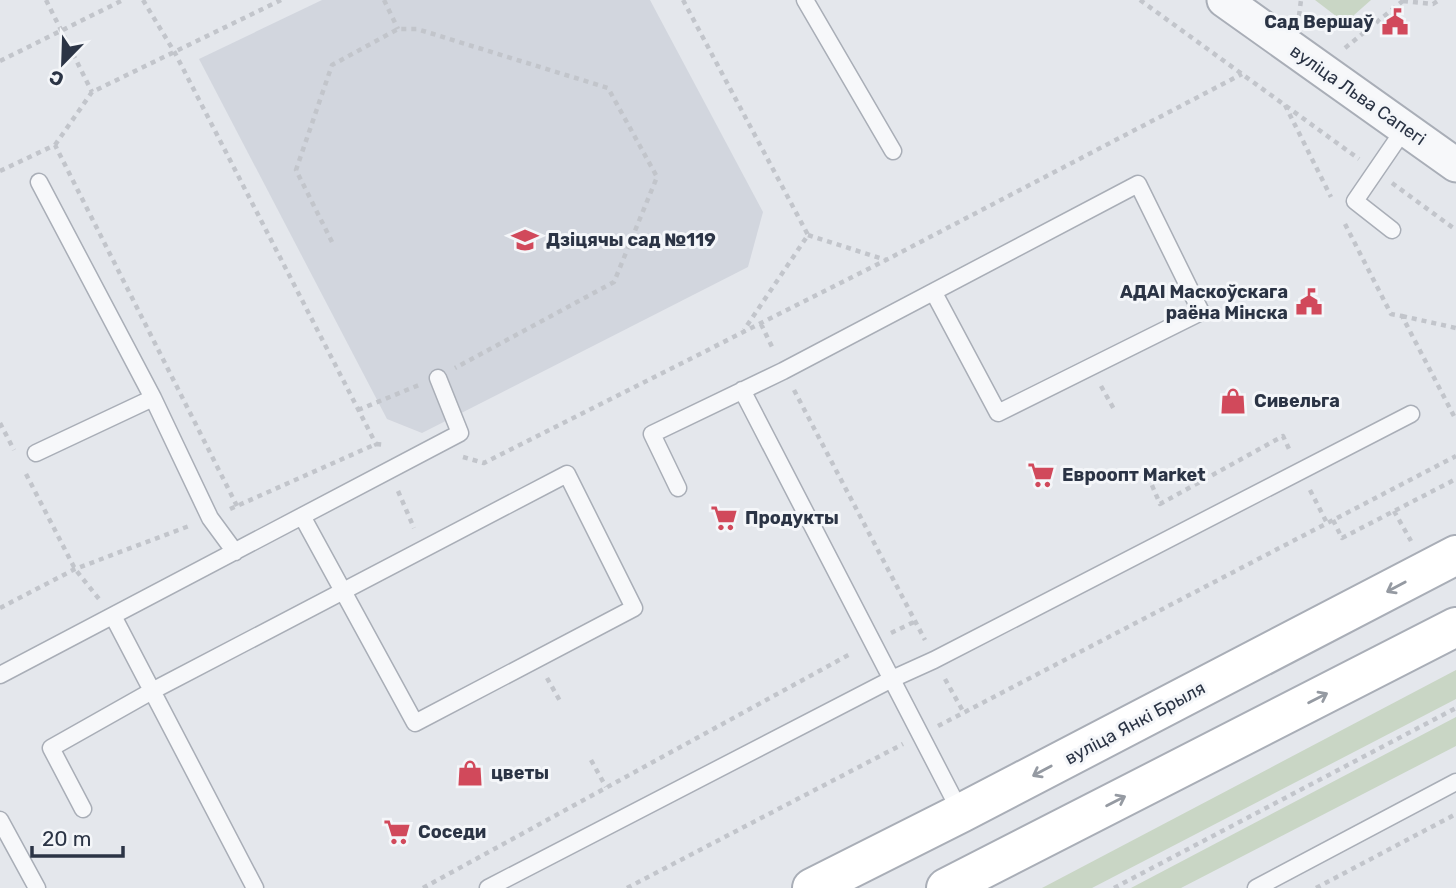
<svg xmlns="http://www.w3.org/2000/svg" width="1456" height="888" font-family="Rubik,sans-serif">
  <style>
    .built { fill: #d2d6de }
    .green { fill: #c9d6c5 }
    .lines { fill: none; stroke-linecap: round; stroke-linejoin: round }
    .service-casing { stroke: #a9aeb7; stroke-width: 19 }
    .minor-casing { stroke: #a9aeb7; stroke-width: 37 }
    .secondary-casing { stroke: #a9aeb7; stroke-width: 42 }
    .path { stroke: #c2c5cb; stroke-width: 4.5; stroke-dasharray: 5 5; stroke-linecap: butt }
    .service { stroke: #f7f8fa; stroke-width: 16 }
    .minor { stroke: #f7f8fa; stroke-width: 33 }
    .secondary { stroke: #fff; stroke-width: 38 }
    .oneway { stroke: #959aa2 }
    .labels { text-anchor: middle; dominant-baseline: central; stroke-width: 6; stroke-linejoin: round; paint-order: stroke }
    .poi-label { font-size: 18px; font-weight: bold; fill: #2b3445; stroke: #f4f6f9; text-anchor: start }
    .street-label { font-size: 18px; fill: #2b3445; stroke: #f4f6f9 }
  </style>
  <rect width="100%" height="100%" fill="#e4e7ec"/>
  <path class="built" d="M322,0H650L763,212L748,267L422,433L387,419L199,59Z"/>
  <path class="green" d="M1315,0H1371L1345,23Z
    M1456,670V699L1092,888H1042Z
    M1456,717V746L1181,888H1131Z"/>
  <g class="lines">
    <g class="service-casing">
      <path id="service" d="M805,0L893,151
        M39,182L153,398L210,518L235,552
        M1392,230L1355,201L1405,128
        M742,390L961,813
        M36,453L153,398
        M678,488L652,434L783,371L1138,184L1201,312L998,413L934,293
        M113,616L255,888
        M0,675L460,433L438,378
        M83,809L51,748L152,691L567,474L634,608L415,723L302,516
        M0,820L37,888
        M488,888L892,679L934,660L1411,414
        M1256,888L1456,782"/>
    </g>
    <g class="minor-casing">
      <path id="minor" d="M1224,0L1456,165"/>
    </g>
    <g class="secondary-casing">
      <path id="secondary" d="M812,888L961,813L1456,555
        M946,888L1456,627"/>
    </g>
    <path class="path" d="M46,0L92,92
      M143,0L175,53L377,446
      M384,0L398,29
      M683,0L808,235L744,330
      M1140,0L1359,159
      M1403,1L1433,4L1439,0
      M1299,16L1301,0
      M1345,48L1404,0
      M0,61L123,0
      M1285,105L1331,197
      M55,145L92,92L281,0
      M0,171L55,145L237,506
      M1392,183L1456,230
      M1345,224L1391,314L1402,316L1456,420
      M808,235L886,260
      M332,242L296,170L332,65L398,29H417L608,88L657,177L614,282L455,368
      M1402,316L1456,328
      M761,324L774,351
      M1101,386L1115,411
      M794,390L925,640
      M358,410L419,385
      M0,423L14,450
      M463,457L484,463L886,260L1242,74
      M26,474L75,569L99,599
      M1148,476L1160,504L1283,436L1290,451
      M1310,490L1327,523
      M398,491L414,528
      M230,509L376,444L386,445
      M1394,511L1411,541
      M1333,520L1342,538L1456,479
      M0,608L75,569L189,526
      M891,633L916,621
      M547,678L560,701
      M945,679L964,713
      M938,726L1456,456
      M591,760L606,787
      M423,888L852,653
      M627,888L903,744
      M1114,888L1456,708
      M1316,888L1456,814"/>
    <use href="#service" class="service"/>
    <use href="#minor" class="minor"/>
    <use href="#secondary" class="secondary"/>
  </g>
  <defs><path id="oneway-shaft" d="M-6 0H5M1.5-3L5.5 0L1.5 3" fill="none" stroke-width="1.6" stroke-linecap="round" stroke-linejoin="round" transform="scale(1.75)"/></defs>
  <g class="oneway">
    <use href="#oneway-shaft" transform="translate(1396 587) rotate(152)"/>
    <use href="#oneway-shaft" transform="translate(1318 698) rotate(-27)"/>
    <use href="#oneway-shaft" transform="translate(1042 771) rotate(152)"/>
    <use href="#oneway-shaft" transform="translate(1116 801) rotate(-27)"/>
  </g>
  <defs>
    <g id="civic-bare" transform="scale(2.1)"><path d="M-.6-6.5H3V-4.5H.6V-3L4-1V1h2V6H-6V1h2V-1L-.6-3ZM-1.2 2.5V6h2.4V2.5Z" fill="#d1495b" stroke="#f4f6f9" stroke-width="2.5" paint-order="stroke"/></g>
    <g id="school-bare" transform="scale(2.1)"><path d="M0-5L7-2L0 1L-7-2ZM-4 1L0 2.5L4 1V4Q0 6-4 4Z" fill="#d1495b" stroke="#f4f6f9" stroke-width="2.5" paint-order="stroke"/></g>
    <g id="shop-bare" transform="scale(2.1)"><path d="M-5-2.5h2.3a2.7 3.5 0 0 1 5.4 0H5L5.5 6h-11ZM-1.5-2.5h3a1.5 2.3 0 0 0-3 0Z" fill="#d1495b" stroke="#f4f6f9" stroke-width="2.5" paint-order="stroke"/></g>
    <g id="supermarket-bare" transform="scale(2.1)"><path d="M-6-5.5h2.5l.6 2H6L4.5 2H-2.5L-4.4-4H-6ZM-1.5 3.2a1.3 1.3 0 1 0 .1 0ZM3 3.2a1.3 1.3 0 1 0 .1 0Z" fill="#d1495b" stroke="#f4f6f9" stroke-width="2.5" paint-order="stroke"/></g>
  </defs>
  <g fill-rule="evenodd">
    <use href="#civic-bare" x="1395" y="22"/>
    <use href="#school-bare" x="525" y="240"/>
    <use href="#civic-bare" x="1309" y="302"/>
    <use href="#shop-bare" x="1233" y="401"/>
    <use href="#supermarket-bare" x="1041" y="475"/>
    <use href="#supermarket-bare" x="724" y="518"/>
    <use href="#shop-bare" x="470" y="773"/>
    <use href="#supermarket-bare" x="397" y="832"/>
  </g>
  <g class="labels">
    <g class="poi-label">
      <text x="1374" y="22" text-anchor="end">Сад Вершаў</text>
      <text x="546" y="240">Дзіцячы сад №119</text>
      <text x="1288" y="292" text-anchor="end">АДАІ Маскоўскага<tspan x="1288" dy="21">раёна Мінска</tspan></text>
      <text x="1254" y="401">Сивельга</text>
      <text x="1062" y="475">Евроопт Market</text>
      <text x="745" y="518">Продукты</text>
      <text x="491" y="773">цветы</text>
      <text x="418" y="832">Соседи</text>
    </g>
    <g class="street-label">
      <text transform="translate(1358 95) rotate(35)">вуліца Льва Сапегі</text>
      <text transform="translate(1135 723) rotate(-28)">вуліца Янкі Брыля</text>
    </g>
  </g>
  <g transform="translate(63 63) rotate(203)" stroke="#f4f6f9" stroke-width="5" paint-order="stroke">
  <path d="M0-5L12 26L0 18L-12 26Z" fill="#2b3445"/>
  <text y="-10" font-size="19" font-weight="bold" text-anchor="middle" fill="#2b3445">С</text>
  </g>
  <path d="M32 846v10h91v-10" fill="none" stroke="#2b3445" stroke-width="3.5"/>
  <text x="42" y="846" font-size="21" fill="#2b3445" stroke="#f4f6f9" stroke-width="5" paint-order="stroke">20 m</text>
</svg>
